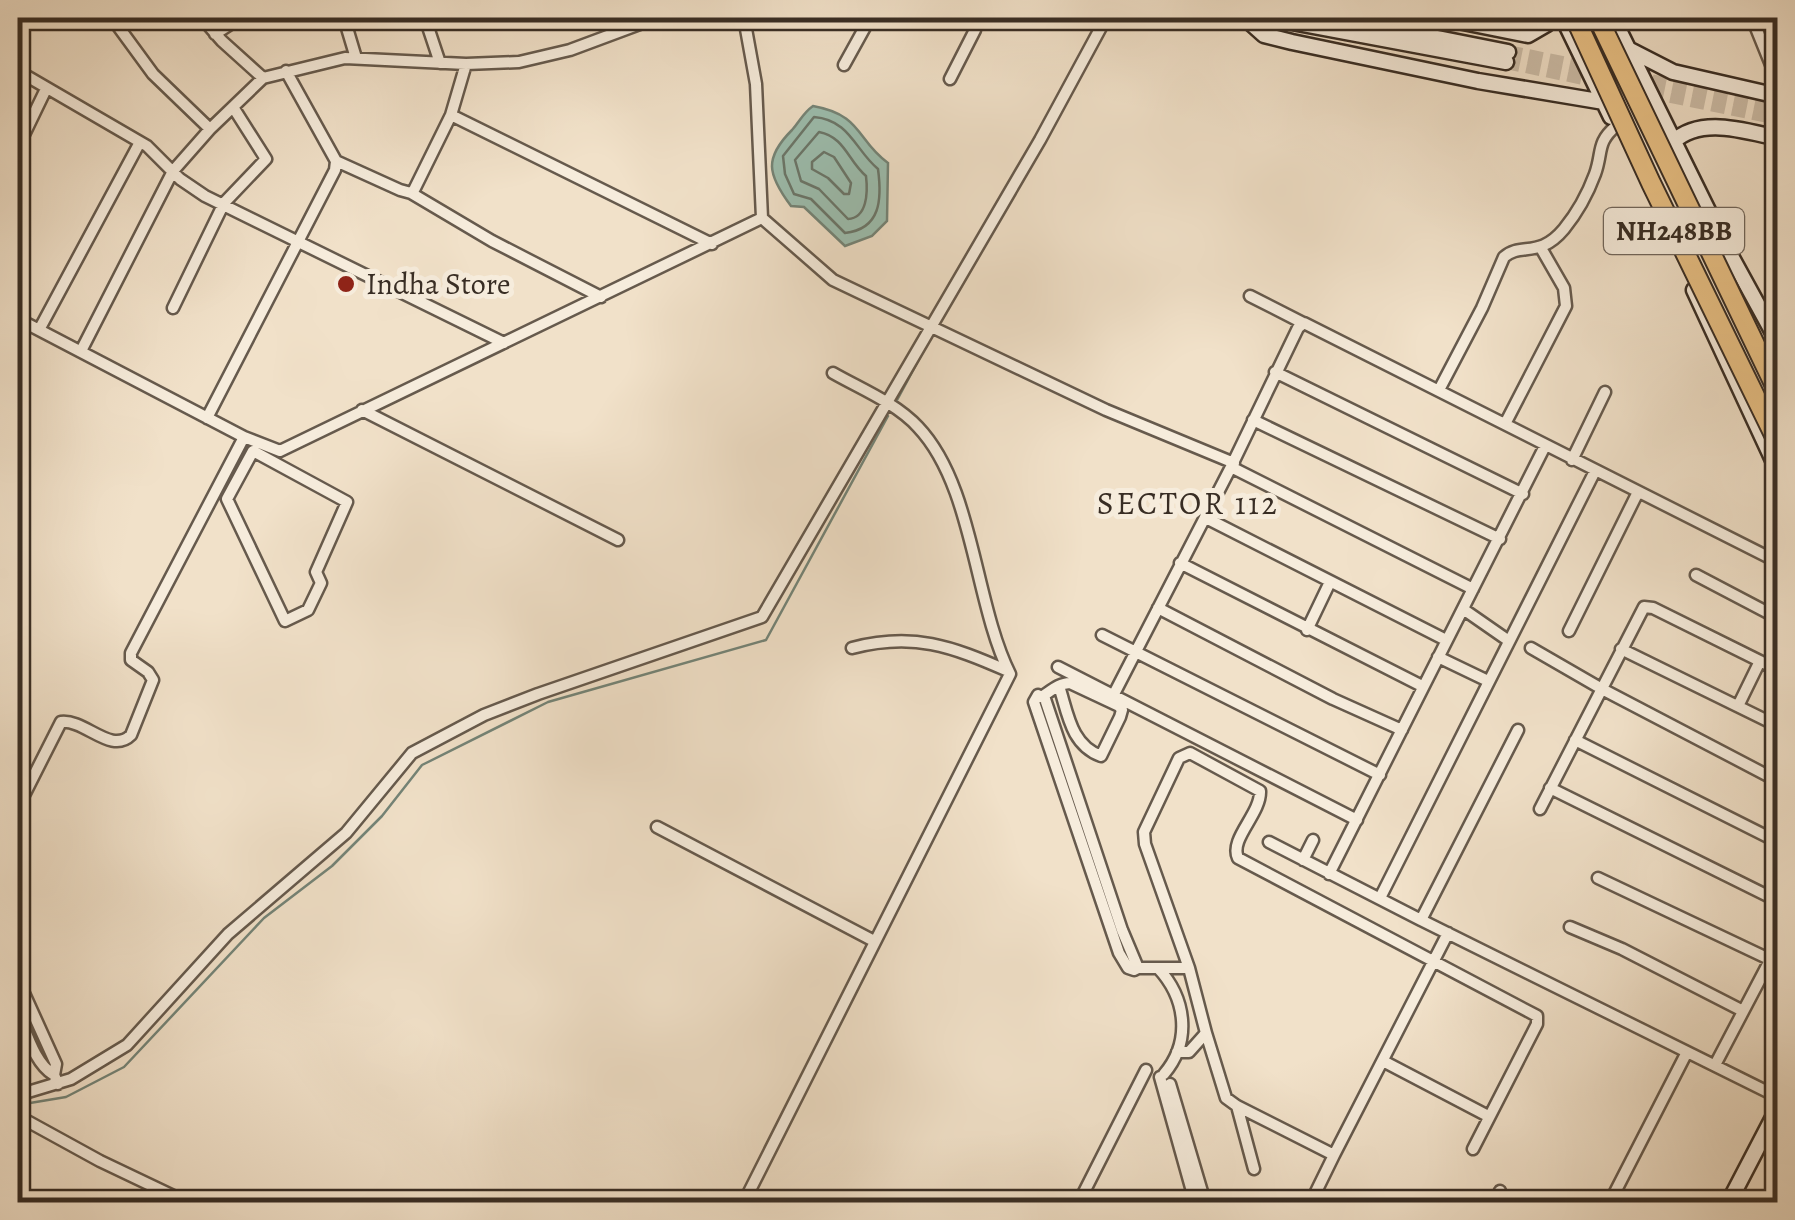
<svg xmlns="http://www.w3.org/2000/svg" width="1795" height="1220" font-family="Alegreya,serif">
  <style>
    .water { fill: #9cbeaf; stroke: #748477; stroke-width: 2.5 }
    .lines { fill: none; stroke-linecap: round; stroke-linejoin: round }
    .shore { stroke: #6a766a; stroke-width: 2.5 }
    .stream { stroke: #748477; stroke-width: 2.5 }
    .secondary-tunnel { stroke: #ccbda8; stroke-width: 14; stroke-dasharray: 14 7; stroke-linecap: butt }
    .street-casing { stroke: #665a4d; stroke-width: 15 }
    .secondary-casing { stroke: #382d24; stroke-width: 19 }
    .street { stroke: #f6ecdc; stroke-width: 10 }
    .secondary { stroke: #f6ecdc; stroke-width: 14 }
    .highway-bridge-casing { stroke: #382d24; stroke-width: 22; stroke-linecap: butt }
    .highway-bridge { stroke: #e8c084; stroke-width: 18 }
    .poi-dot { fill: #8f2418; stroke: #f6ecdc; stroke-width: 4 }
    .labels { text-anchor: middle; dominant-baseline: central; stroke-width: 10; stroke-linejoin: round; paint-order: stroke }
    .shield { fill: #f6ecdc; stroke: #71665b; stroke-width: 2.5 }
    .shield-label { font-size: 28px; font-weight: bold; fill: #382d24 }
    .poi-label { font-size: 30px; fill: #382d24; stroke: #f6ecdc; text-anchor: start }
    .neighbourhood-label { font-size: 32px; letter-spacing: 2.5px; fill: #382d24; stroke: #f6ecdc }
  </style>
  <rect width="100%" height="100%" fill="#f1e1c9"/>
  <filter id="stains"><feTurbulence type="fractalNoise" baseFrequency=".002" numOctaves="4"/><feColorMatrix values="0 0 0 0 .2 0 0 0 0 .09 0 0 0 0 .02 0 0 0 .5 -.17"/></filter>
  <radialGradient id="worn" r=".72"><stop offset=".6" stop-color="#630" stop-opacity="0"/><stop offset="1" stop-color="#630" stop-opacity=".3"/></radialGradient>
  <path class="water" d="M813,106C863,115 856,140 888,163L887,221L872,236L845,246L804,207L791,206C767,174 764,158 792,130C800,121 803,113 813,106Z"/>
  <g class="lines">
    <path class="shore" d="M814,117C850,120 855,150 878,169C882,199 881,229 845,233L811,199L794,194L785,174L783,156Z
      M819,132C845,137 848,161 866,176C868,193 867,218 848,219L819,189L801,181L795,160Z
      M824,152L834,157L851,183L849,194H844L828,178L812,169V162Z"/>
    <path class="stream" d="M896,402L931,337
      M18,1105L66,1097L124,1067L264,918L332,866L382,816L422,765L548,702L766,640L888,416"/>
    <path class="secondary-tunnel" d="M1508,52L1778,107
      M1506,62L1778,118"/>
    <g class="street-casing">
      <path id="street" d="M112,18L153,74L210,129
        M202,18L222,41L263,78
        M344,18L356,58
        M425,18L440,63
        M744,18L756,84L762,218
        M1752,18L1778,82
        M215,34L240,18
        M844,65L870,18
        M18,71L147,146L180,179L205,196L504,343
        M286,71L336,161L400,190L411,193L414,190L451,115L712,244
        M950,79L975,30L976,18
        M451,115L466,64
        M18,147L46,89
        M411,193L492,241L601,297
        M762,218L833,280L1106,410L1234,463
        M1250,296L1303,323
        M173,308L224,203L266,159L233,107
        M18,319L244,437L280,451L762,218
        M39,330L140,142
        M81,351L173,171L210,129L263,78L345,58L466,64L519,62L570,50L656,18
        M1275,372L1523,494
        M1439,390L1482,308L1504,257C1521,242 1539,259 1564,229C1577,213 1588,193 1595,174C1603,152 1596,143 1616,126
        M362,410L618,540
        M207,418L335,170L336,161
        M1253,420L1500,539
        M1505,424L1566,306L1564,288L1541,248
        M253,451L347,502L316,572L321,583L308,610L285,621L227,499Z
        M1572,460L1605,392
        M1231,467L1473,589
        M1206,518L1446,640
        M1180,563L1422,686
        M1696,575L1778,618
        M1158,608L1333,699L1402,730
        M1463,609L1509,641
        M1307,630L1330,582
        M1569,631L1638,492
        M1102,635L1380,775
        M852,648C913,632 951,646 1008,671
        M1531,648L1602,689L1778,781
        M1621,649L1778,726
        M1438,657L1488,681
        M1058,667L1357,820
        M1114,694L1231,467L1298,328L1304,323L1778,562
        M1038,695L1045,699L1122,930L1138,968L1134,970L1128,968L1119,953L1034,702Z
        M1043,696C1052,690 1060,683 1070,683L1119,706L1122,710L1120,717L1101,756C1071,745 1068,714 1059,686
        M1738,706L1760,661
        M1575,740L1778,842
        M1550,788L1778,901
        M18,807L61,722C85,719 111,755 131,735L153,680L148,672L131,660V653L244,437
        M1540,809L1644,607L1653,608L1778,670
        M657,827L874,941
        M1269,842L1421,920L1518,730
        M1303,860L1313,840
        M1329,874L1545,446
        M1598,878L1769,959
        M1380,898L1595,471
        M1421,920L1778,1097
        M1570,927L1622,949L1743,1011
        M1138,968H1189
        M1158,968C1186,998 1192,1041 1164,1074
        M18,980L56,1064L54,1075L58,1084
        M18,1013C27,1034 35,1064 54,1075
        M1206,1033L1226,1098L1237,1106L1334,1155L1448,933
        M1177,1052H1189L1206,1033L1189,968L1145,844L1144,832L1179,758L1190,753L1260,791C1261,814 1229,839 1238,858L1537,1016V1024L1473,1149
        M1383,1061L1488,1116
        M1715,1065L1778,945
        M1160,1077L1195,1202
        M1170,1084L1205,1202
        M18,1095L71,1079L127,1045L228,934L346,833L412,753L484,715L538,694L762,617L1040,140L1106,18
        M1237,1106L1254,1169
        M18,1116L100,1161L186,1202
        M1734,1194L1751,1202
        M744,1202L1010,674C974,602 974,486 918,427C896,403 861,389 833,373
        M1079,1202L1146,1070
        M1311,1202L1334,1155
        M1494,1202L1500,1191
        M1610,1202L1687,1052"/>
    </g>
    <g class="secondary-casing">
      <path id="secondary" d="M1245,18L1264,35L1292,42L1478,81L1604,102
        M1271,18L1506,62
        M1337,18L1508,52
        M1443,18L1528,35L1547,24L1552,18
        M1563,18L1611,117
        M1613,18L1726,247L1778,342
        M1630,50L1673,72L1778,96
        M1673,142C1701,116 1744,131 1778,138
        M1694,290L1778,471
        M1729,1202L1778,1108"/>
    </g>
    <use href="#street" class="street"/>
    <use href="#secondary" class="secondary"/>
    <g class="highway-bridge-casing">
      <path id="highway-bridge" d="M1575,18L1651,183L1778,443
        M1598,18L1778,392"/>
    </g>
    <use href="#highway-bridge" class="highway-bridge"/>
  </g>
  <circle class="poi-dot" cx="346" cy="284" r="10"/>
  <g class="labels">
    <rect class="shield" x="1604" y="208" width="140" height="46" rx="8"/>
    <g class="shield-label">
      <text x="1674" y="231">NH248BB</text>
    </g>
    <g class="poi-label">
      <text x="366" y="284">Indha Store</text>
    </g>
    <g class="neighbourhood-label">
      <text x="1188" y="503">SECTOR 112</text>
    </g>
  </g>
  <rect width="1795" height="1220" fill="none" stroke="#f1e1c9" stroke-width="60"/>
  <rect x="20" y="20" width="1755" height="1180" fill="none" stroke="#382d24" stroke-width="5"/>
  <rect x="30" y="30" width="1735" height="1160" fill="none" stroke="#382d24" stroke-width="2.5"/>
  <rect width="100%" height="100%" filter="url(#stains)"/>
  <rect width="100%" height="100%" fill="url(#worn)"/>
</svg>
